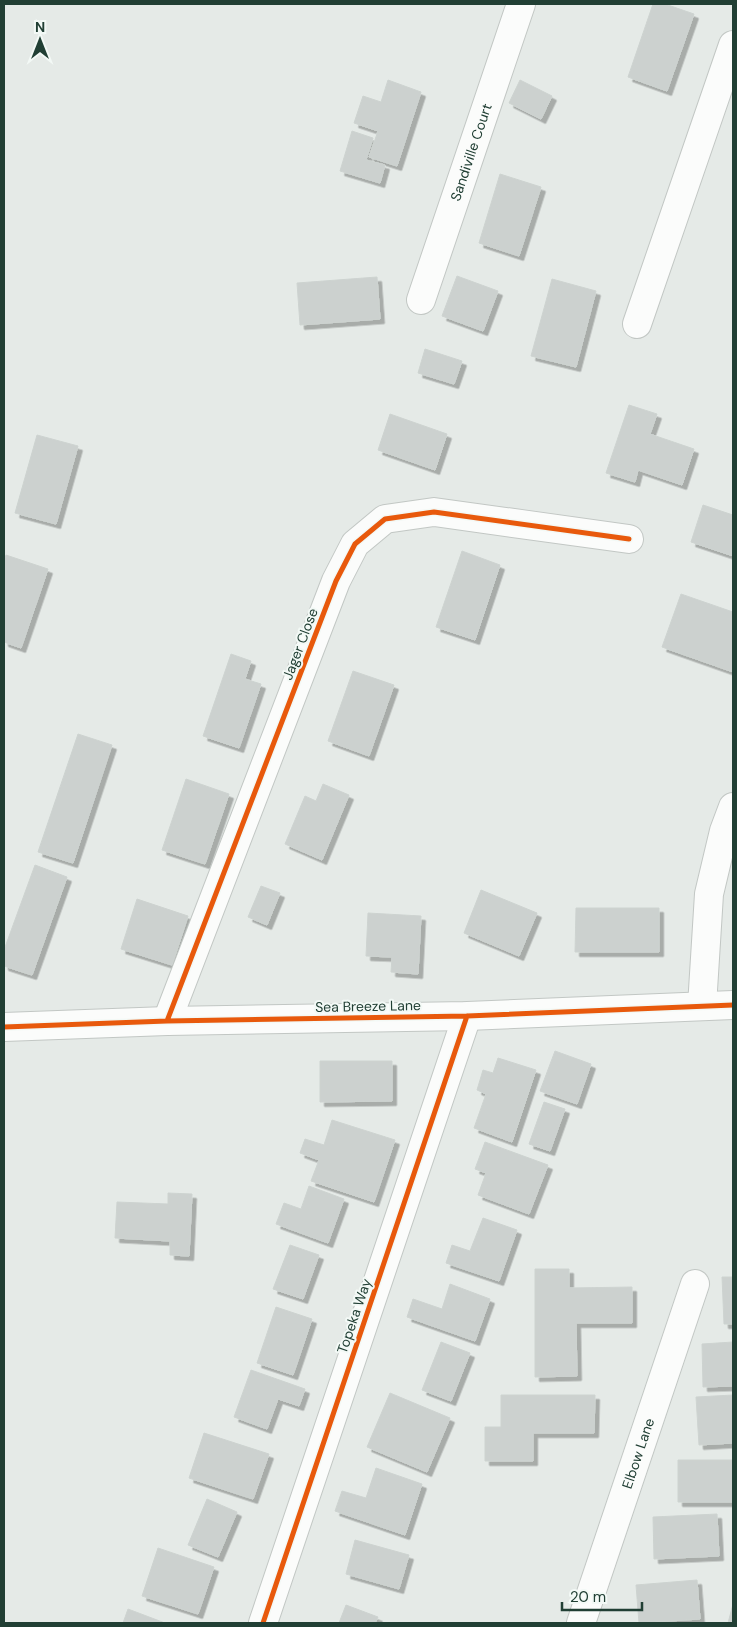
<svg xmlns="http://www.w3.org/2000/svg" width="737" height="1627" font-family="'DM Sans',sans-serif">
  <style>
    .building { fill: #ccd1cf; stroke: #cdd3d0; filter: url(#shadow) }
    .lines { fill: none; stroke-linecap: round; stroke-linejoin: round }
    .street-casing { stroke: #c2c7c4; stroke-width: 30 }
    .street { stroke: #fbfcfb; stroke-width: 28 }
    .cycleway-casing { stroke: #f3f9f6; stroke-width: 8 }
    .cycleway { stroke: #e8590c; stroke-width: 5 }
    .labels { text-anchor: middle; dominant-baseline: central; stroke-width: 4; stroke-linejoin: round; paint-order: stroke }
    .street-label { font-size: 14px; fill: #213f34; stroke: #f3f9f6 }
  </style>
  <defs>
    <filter id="shadow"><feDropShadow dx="4.5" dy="4.5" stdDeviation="0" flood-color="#0004"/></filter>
  </defs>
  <rect width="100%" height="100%" fill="#e5eae7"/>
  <path class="building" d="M653,4H665L694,14L667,91L628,77Z
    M388,80L421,92L397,166L369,157L378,131L354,123L363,96L381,102Z
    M520,80L552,96L541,119L509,103Z
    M352,131L373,138L366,160L385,165L380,183L340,171Z
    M500,174L541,187L519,256L479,243Z
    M457,276L498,291L483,331L442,316Z
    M377,277L380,319L300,325L297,283Z
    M552,279L596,291L576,367L531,356Z
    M425,349L462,361L454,384L418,373Z
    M629,405L657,414L650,434L694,449L682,485L638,470L635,482L606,473Z
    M390,414L447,434L435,470L378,450Z
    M37,435L78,446L56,524L15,513Z
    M703,505L733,515V556L691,542Z
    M462,551L500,565L475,640L436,627Z
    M6,555L48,569L21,648L4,642V561Z
    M681,594L733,612V672L662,647Z
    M231,654L251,661L245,679L261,684L239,748L203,736Z
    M353,671L394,685L369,756L328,741Z
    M78,734L112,745L73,863L38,852Z
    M186,779L229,794L205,864L162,850Z
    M323,784L349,795L322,860L285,844L305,796L316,801Z
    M35,865L67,877L32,975L4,966V950Z
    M261,886L280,893L267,925L248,917Z
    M481,890L537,913L519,956L464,933Z
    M137,899L188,916L172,965L121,949Z
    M576,908H659V952H575Z
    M368,913L421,916L418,974L391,972L392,957L366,956Z
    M555,1051L591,1064L577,1104L540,1091Z
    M498,1058L536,1070L512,1142L474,1128L486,1094L477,1090L483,1070L493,1073Z
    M320,1061H392V1101L320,1102Z
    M544,1102L565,1109L550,1151L529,1144Z
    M332,1120L395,1140L374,1202L311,1181L319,1160L300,1153L305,1139L324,1145Z
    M485,1142L548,1165L529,1214L478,1195L486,1173L475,1169Z
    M309,1186L344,1199L328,1243L276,1224L284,1203L301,1209Z
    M168,1193L192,1194L189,1256L170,1255V1241L115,1238L117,1202L168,1204Z
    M483,1218L517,1230L499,1281L446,1263L452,1245L470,1251Z
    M290,1245L319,1255L303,1299L273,1289Z
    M535,1269H569V1288L632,1287V1323H576L577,1376L535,1377Z
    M722,1277H733V1324H724Z
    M450,1284L490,1299L475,1341L407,1317L413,1299L442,1309Z
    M276,1307L312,1319L293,1375L257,1363Z
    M441,1342L470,1353L451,1401L422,1390Z
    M733,1342V1386L703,1387L702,1344Z
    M251,1370L305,1389L299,1406L278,1399L267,1429L234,1417Z
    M390,1393L450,1418L427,1472L367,1447Z
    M501,1395H595L594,1433H533V1461H485V1427H501Z
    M733,1395V1443L699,1445L696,1397Z
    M204,1433L269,1454L253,1499L189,1478Z
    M678,1460H733V1502H678Z
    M376,1468L422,1484L405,1535L335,1511L342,1491L366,1498Z
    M207,1499L237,1512L218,1557L188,1545Z
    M717,1514L719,1556L654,1559L653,1517Z
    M355,1540L409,1555L399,1589L346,1574Z
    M158,1548L214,1567L198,1614L142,1596Z
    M697,1580L700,1619L639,1623L636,1585Z
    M733,1604V1623H728Z
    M346,1605L378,1617L375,1623H339Z
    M128,1609L165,1623H123Z"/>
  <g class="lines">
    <g class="street-casing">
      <g id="street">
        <path id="s1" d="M421,300L521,4"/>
        <path d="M637,324L733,45"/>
        <path d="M702,1006L709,894L724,831L733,807"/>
        <path d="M167,1021L336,581L355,544L385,519L434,512L629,539"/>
        <path d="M4,1027L167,1021L467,1016L733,1005"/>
        <path d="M263,1623L467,1016"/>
        <path id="s2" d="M581,1623L695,1284"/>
      </g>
    </g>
    <use href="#street" class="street"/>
    <g class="cycleway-casing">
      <path id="cycleway" d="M167,1021L336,581L355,544L385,519L434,512L629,539
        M4,1027L167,1021L467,1016L733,1005
        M263,1623L467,1016"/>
    </g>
    <use href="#cycleway" class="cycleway"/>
  </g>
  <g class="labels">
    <g class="street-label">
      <text stroke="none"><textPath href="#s1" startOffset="156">Sandiville Court</textPath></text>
      <text transform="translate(300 644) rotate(-69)">Jager Close</text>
      <text transform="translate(368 1006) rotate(-1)">Sea Breeze Lane</text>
      <text transform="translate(354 1316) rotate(-71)">Topeka Way</text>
      <text stroke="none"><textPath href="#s2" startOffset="179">Elbow Lane</textPath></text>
    </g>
  </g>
  <rect width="737" height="1627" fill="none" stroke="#213f34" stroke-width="10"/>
  <g transform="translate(40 40)" stroke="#f3f9f6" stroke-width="4" paint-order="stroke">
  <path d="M0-4L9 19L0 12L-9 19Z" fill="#213f34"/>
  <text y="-8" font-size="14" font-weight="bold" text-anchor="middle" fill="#213f34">N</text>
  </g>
  <path d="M562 1602v8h80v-8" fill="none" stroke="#213f34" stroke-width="2.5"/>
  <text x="570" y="1602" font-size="15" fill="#213f34" stroke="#f3f9f6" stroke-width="4" paint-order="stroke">20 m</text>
</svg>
